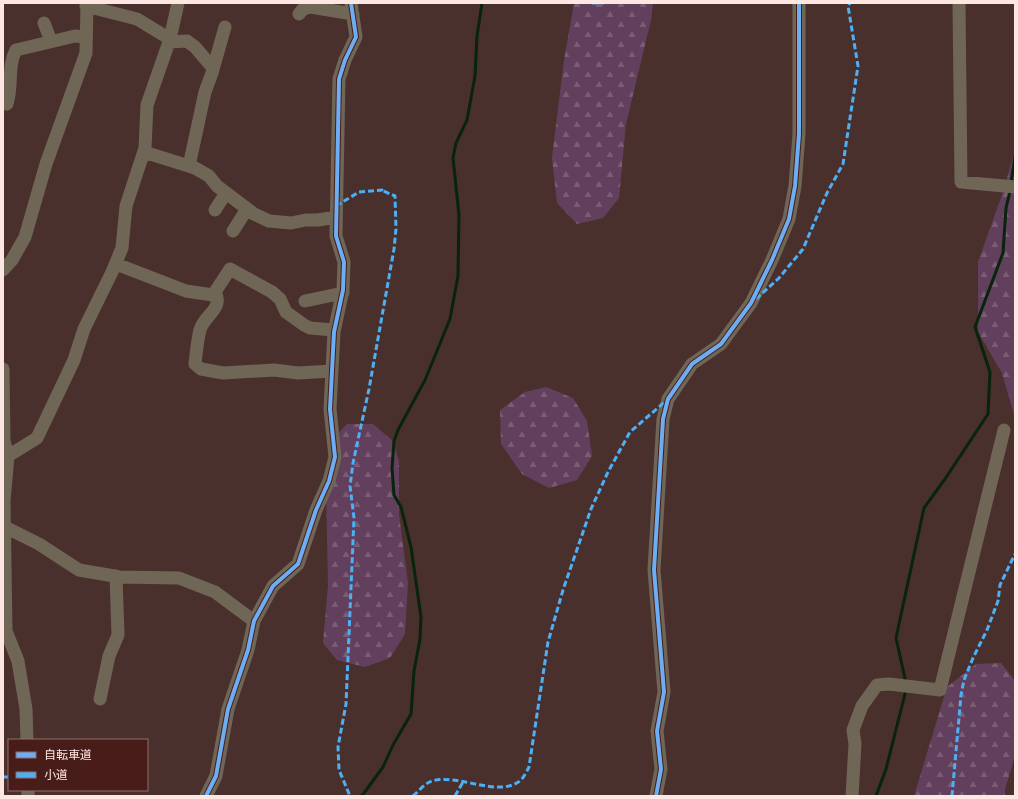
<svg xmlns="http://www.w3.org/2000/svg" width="1018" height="799" font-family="'Noto Sans','Noto Sans JP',sans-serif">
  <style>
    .forest { fill: url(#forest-firs) }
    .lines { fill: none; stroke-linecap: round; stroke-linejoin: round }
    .stream { stroke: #08240b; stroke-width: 3 }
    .minor { stroke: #706656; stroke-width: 13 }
    .quiet { stroke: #4cb0f7; stroke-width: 3; stroke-dasharray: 6 3; stroke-linecap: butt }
    .cycleway-casing { stroke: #481d19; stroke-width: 6 }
    .cycleway { stroke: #6dadf4; stroke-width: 4 }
  </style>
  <defs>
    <pattern id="forest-firs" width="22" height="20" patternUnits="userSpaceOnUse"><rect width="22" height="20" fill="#62405d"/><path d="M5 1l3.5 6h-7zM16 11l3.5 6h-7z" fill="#7a5c74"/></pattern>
  </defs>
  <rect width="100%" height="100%" fill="#49302d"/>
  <path class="forest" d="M574,3H653L651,20L626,124L619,198L603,218L577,224L557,203L552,158L564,60Z
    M1015,150V418L1002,373L978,332V262L1003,192Z
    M546,387L573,398L587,421L592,456L577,480L549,488L522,474L501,444L500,410L525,392Z
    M347,424H373L393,441L399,461V514L408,583L405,634L390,658L365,667L337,660L323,643L328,585L326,490L333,439Z
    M1001,663L1015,681V756L1005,789V796H914L947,687L976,664Z"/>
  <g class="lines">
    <path class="stream" d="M1011,183L1015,156
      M906,683L896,638L924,508L945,479L988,414L990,372L975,327L1003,253L1006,208L1010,191
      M361,796L364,793L383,767L393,745L411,714L414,671L420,639L421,617L411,547L401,507L394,495L392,468L394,441L398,430L425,380L450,319L458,276L459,215L453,158L456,143L467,120L475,76L477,36L482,3
      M876,796L886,769L906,690"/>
    <path class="minor" d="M959,3L961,182L1015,187
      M86,6L137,19L170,39
      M299,14L303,9L311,7L353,14
      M44,23L51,41
      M169,42L187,41L195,47L213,68
      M7,104C13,86 7,66 16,50L75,36L86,37
      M144,152L195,168L209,176L217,186L254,214L269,221L291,223L306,220H318L336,217
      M189,166L205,92L212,73L225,27
      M215,210L226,193
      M233,231L247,209
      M116,264L186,291L213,295L230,269L272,292L280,299L286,312L304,325L310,328L334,330
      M3,270L12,260L25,237L46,164L86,53L87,3
      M215,292C224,309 204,315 200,330C198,338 196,354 195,364L201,369L223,373L274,370L298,373L332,371
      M305,301L343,293
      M3,369L4,441L8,456L4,501L6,631L18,661L26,709L27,740
      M8,456L37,438L74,360L84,329L112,272L122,248L126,206L145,148L147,105L170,39L178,3
      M3,526L39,544L79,570L120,577L179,578L215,592L254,621
      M100,699L109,656L118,635L116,576
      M28,796V790
      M206,796L216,776L228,709L248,650L254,621L273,586L298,564L316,510L329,481L335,457L330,409L334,332L343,290L344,262L336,236L339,79L345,60L356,37L351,3
      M656,796L661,769L657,731L664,692L654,570L663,419L668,399L692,364L721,344L751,303L772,260L789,219L795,186L799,134V3
      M852,796L855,744L853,730L862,706L877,685L889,684L940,690L1004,430"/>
    <path class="quiet" d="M592,3H604
      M336,206L359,192L382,190H381L395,196L396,229L394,249L369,389L353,463L350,486L354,518L346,704L338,747L339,770L350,796
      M756,299L779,278L803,249L827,193L843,164L858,66L848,6L850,3
      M3,777H9
      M413,796C419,791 425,783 432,781C459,773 499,799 521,780C524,777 527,771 529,767L548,642L563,590L591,509L608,472L630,432L667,400
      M455,796L463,782
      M952,796L961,695L964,680L973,658L987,630L998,601L1000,585L1015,554"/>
    <g class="cycleway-casing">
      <path id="cycleway" d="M206,796L216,776L228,709L248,650L254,621L273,586L298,564L316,510L329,481L335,457L330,409L334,332L343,290L344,262L336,236L339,79L345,60L356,37L351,3
        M656,796L661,769L657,731L664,692L654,570L663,419L668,399L692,364L721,344L751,303L772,260L789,219L795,186L799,134V3"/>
    </g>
    <use href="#cycleway" class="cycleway"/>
  </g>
  <rect width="1018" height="799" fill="none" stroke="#fee6e3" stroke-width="8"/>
  <rect x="8" y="739" width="140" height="52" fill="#481d19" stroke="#916d6a"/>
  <rect x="16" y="752" width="20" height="6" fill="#6dadf4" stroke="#916d6a"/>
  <text x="44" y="759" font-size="12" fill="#fee6e3">自転車道</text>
  <rect x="16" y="772" width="20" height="6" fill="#4cb0f7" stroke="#916d6a"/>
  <text x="44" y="779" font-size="12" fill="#fee6e3">小道</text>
</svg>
